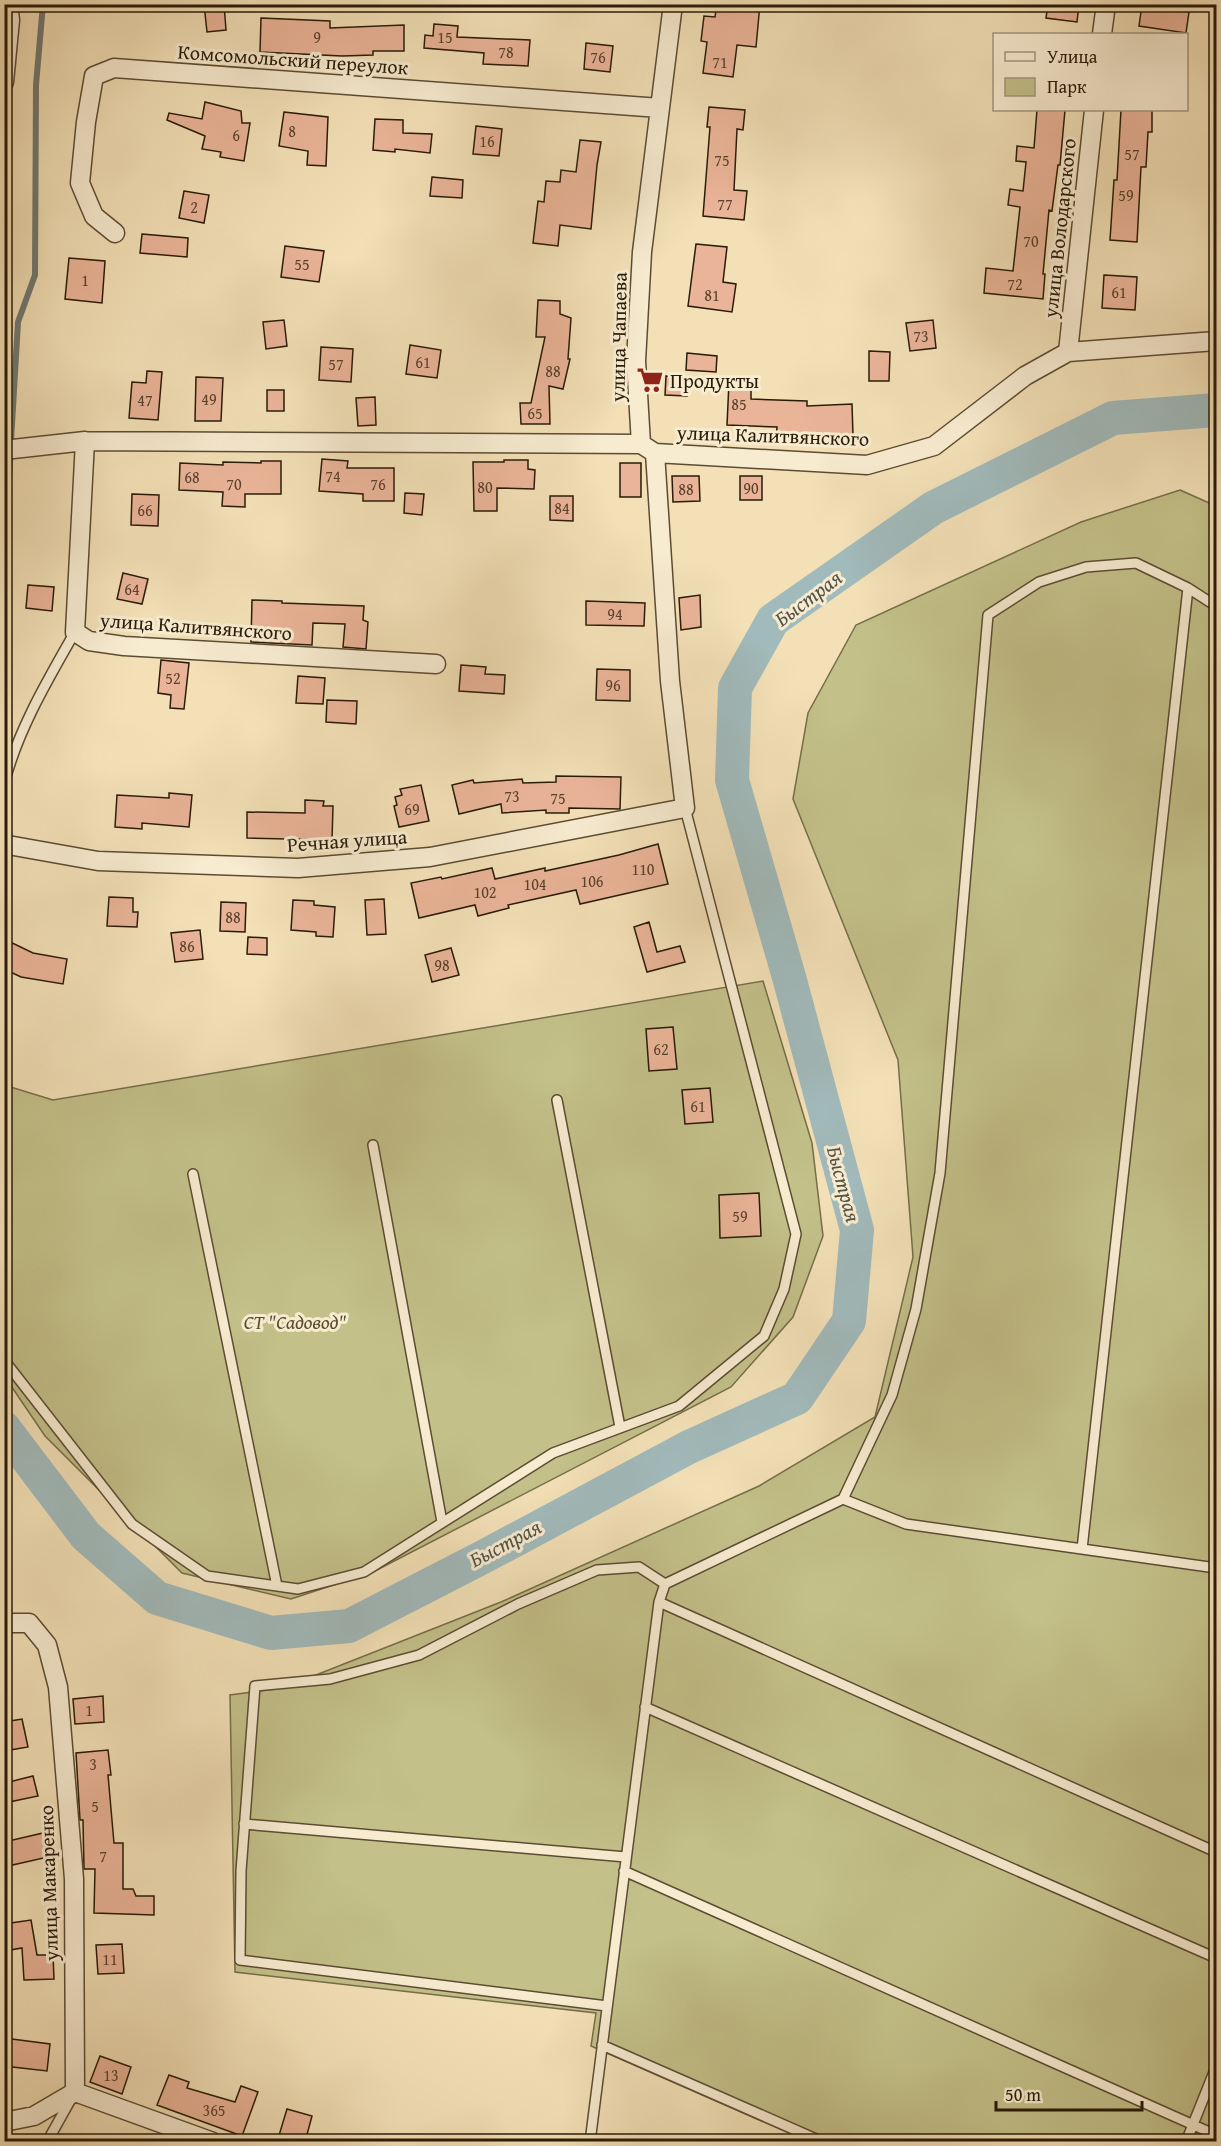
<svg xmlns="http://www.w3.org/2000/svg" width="1221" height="2146" font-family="'Gentium Book Plus',serif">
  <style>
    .green { fill: #c3c089; stroke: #766e48; stroke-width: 1.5 }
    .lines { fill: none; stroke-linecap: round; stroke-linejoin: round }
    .stream { stroke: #717a73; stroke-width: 6 }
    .river { stroke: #a1babb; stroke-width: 34 }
    .building { fill: #eab498; stroke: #291b07; stroke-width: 1.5 }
    .service-casing { stroke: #5c4c33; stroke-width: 12 }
    .minor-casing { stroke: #5c4c33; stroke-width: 21 }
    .service { stroke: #f7ebd0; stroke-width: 9 }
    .minor { stroke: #f7ebd0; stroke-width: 18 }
    .labels { text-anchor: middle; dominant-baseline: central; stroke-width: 6; stroke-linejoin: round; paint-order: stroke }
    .number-label { font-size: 16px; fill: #59412b }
    .street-label { font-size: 20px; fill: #291b07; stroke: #f7ebd0 }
    .poi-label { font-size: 20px; fill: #291b07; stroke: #f7ebd0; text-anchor: start }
    .park-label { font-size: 20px; font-style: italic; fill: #574d2e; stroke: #f7ebd0 }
    .water-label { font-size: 21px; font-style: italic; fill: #535346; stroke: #f7ebd0 }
  </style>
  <rect width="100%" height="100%" fill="#f3e0b7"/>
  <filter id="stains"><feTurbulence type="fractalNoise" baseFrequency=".00333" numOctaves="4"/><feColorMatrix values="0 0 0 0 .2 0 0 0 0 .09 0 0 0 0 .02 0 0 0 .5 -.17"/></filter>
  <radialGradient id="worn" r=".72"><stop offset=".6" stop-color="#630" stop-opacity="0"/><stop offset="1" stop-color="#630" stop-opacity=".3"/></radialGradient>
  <path class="green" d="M1180,490L1216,506V2141H807L591,2046L596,2013L235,1972L230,1695L283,1688L501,1602L759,1486L875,1417L913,1257L898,1060L793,799L808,713L856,625L1081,522Z
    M763,981L812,1143L823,1236L793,1317L731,1387L373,1572L291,1599L182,1573L45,1436L5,1377L4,1085L53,1100Z"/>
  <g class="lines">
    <path class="stream" d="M4,561L18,322L35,275L36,85L43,4"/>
    <path class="river" d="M4,1428L86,1536L157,1598L271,1633L349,1626L483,1557L689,1447L797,1398L849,1321L857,1230L789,977L732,780L735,688L773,620L933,508L1113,418L1216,410"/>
  </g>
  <path class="building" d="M204,4H224L226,30L207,32Z
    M717,4H760L756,47L737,45L733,77L703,73L707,42L701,41L704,16L715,17Z
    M1048,4H1079L1077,22L1046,18Z
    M1142,5L1189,12L1186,33L1139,26Z
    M261,18L330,21V28L404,25V51H373V55L342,56L260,52Z
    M434,24L458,26L457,37L530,40L528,66L483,64L484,53L424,48L425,35L433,36Z
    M586,43L613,46L610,72L584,69Z
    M205,102L241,111L242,123H250L244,161L220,157L221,152L202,149L205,136L167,120L169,113L202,119Z
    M709,107L745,110L743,130L737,129L734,190L747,191L744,220L703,216L710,127H707Z
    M1037,110H1065L1060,165H1058L1052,211L1049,210L1043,274H1045L1043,299L984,293L986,268L1013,271L1020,207L1008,205L1010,189L1023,191L1026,162L1016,161L1017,146L1034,148Z
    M1121,110H1152V132H1148L1146,167H1141L1137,242L1110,240L1114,180H1117Z
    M284,112L328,117L326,166L307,165L308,151L279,146Z
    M375,119L403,120V133L432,134L430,153L395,149V152L373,150Z
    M476,126L502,129L499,156L473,154Z
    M580,140L601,142L597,165L591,229L560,225L558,246L533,243L538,201L544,202L546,181L560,182L561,170L576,172Z
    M432,177L463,180L462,198L430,196Z
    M184,191L209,195L204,223L179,218Z
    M142,234L188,238L187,257L140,253Z
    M696,244L727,247L723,282L736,284L732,312L688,306Z
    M285,246L324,251L319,282L281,277Z
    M69,258L105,261L102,303L65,299Z
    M1104,275L1137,277L1135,310L1102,308Z
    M538,300L560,301V314L571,318L568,359H570L563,389L549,386L550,424H521L520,403H531L545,337H536Z
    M284,320L287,346L266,349L263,322Z
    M933,320L936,348L910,351L906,323Z
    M410,345L441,350L437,378L406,374Z
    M321,347L353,349L351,382L319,380Z
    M869,351L890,352L889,381H869Z
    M687,353L717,356L716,372L686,370Z
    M147,371L162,372L158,420L129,418L132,382L146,383Z
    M666,376L687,377V396L665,395Z
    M196,377L223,378L221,421H195Z
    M729,382L751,383V399L807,401V406L852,404L853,436L818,438L776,437L777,427L727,425Z
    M267,390H284V411H267Z
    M375,397L376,425L358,426L356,398Z
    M322,459L348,461L347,468H394V501H363V494L319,491Z
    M504,460H528V469L535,470L534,489L497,488V511H474L473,462H504Z
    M261,461H281V494H245V507L222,506L223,492L179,490L180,463L223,465V462L261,463Z
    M620,463H641V497H620Z
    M672,476H699L700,501L673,502Z
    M740,476H762V500H740Z
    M405,493L424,494L422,515L404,513Z
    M132,494L159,495L158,526L131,525Z
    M550,496H573V521L550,520Z
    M123,573L148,579L142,604L117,599Z
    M28,585L54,587L52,611L26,608Z
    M700,595L701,627L681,630L679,598Z
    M252,600L282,601V603L364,606L363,620L368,622L366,649L343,647L345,624L313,623L312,645L251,642Z
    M586,601L645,603L644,626L586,625Z
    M161,660L189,663L184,709L170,708L171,695L158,693Z
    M461,665L486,667L485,674L505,675L504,694L459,691Z
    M597,669L630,670V701L596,700Z
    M298,676L325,678L323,704L296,703Z
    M327,700L357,701L356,724L326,722Z
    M556,776L621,777L620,809L569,808V813H546V810L502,813L501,804L459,814L452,785L473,780L474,783L522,779L523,783L556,782Z
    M421,785L429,821L399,827L394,806L397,805L395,797L402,795L400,789Z
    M169,793L192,795L189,827L142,823V829L115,827L117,795L169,798Z
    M305,800L324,801L323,806H333L332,840L247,838V812L305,813Z
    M658,844L668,884L580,904L576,890L508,905L509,908L478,916L475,905L419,918L411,883L441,877L442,879L492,868L495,879L545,868V871L619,855Z
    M109,897L133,898V912H138L137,927L107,926Z
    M384,899L386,934L367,935L365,900Z
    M293,900L314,901V905L335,907L333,937L316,936V932L291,930Z
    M221,902L246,903L245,932L220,931Z
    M649,922L657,952L680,946L685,962L647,972L634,927Z
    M200,930L203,959L175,962L171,933Z
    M248,937L267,938V955L247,954Z
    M4,939L33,953L67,959L63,984L21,977L4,969Z
    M451,948L459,975L432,982L425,955Z
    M673,1027L677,1069L649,1071L646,1029Z
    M710,1088L713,1122L685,1124L682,1090Z
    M759,1193L761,1236L720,1238L719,1195Z
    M103,1696L104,1722L75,1724L73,1699Z
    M22,1719L28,1747L4,1751V1722Z
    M108,1750L111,1775H108L114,1843H123V1889H133L136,1896H154V1915L94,1913L95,1869H84L83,1820H80L76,1753Z
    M33,1776L38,1796L9,1802L5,1783Z
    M43,1833L48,1857L8,1866L4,1842Z
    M31,1920L37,1955H53L54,1979L24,1980L22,1948L4,1951V1924Z
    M122,1944L124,1973L98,1974L96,1945Z
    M4,2038L50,2044L47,2071L4,2066Z
    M100,2056L131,2067L122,2094L90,2082Z
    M169,2075L189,2082L187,2088L235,2102L241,2086L258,2092L242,2136L157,2105Z
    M287,2109L312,2116L305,2142H277Z"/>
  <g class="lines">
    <g class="service-casing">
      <path id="service" d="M4,784C18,730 47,681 75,632
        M4,830L8,845
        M557,1100L620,1427
        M373,1145L442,1522
        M193,1174L277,1586
        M4,1360L132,1524L207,1576L298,1589L364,1572L553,1453L679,1406L764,1336L784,1289L796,1234L685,808
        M843,1499L892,1395L916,1309L940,1173L988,615L1039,582L1086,567L1136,563L1188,588L1216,606
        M1082,1549L1188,588
        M659,1602L1216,1852
        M645,1707L1216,1958
        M244,1824L626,1857
        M624,1871L1216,2135
        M607,2006L240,1960L241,1871L255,1686L330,1679L419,1655L518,1604L597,1570L639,1567L665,1584
        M602,2045L823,2142
        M47,2142L71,2099
        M590,2142L659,1602L665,1584L843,1499L906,1524L1216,1568
        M1186,2142L1216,2067"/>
    </g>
    <g class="minor-casing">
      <path id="minor" d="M1102,34L1106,4
        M4,82L10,20L8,4
        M115,233L94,216L80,183L86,122L94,76L114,68L660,108
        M1068,352L1094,110
        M85,441L75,632L89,641L124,646L436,664
        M4,450L85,441L641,444
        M655,453L867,465L934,446L1025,376L1068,352L1216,341
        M8,845L98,861L298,868L430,857L685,808L670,681L655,453L641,444L636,361L642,252L673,4
        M4,1623H29L47,1645L58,1687L74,1879L75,2092
        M75,2092L213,2142
        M4,2122L34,2116L75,2092"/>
    </g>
    <use href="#service" class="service"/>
    <use href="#minor" class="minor"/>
  </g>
  <defs>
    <g id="supermarket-bare" transform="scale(2.07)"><path d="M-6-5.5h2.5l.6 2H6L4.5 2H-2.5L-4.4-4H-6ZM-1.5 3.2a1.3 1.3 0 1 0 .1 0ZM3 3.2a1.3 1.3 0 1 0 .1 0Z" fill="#8f2418" stroke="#f7ebd0" stroke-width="2.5" paint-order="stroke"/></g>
  </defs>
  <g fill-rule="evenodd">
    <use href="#supermarket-bare" x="650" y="380"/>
  </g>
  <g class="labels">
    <g class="number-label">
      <text x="317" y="37">9</text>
      <text x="445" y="37">15</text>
      <text x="506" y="52">78</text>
      <text x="598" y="57">76</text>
      <text x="720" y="62">71</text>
      <text x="292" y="131">8</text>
      <text x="236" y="135">6</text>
      <text x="487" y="141">16</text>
      <text x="1132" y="154">57</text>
      <text x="722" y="160">75</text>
      <text x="1126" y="195">59</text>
      <text x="725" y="204">77</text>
      <text x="194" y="207">2</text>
      <text x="1031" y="241">70</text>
      <text x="302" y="264">55</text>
      <text x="85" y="280">1</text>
      <text x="1015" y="284">72</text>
      <text x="1119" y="292">61</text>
      <text x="712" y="295">81</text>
      <text x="921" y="336">73</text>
      <text x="423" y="362">61</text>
      <text x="336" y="364">57</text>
      <text x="553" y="371">88</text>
      <text x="209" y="399">49</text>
      <text x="145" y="400">47</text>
      <text x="739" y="404">85</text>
      <text x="535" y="413">65</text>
      <text x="333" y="476">74</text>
      <text x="192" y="477">68</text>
      <text x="234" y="484">70</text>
      <text x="378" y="484">76</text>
      <text x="485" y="487">80</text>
      <text x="751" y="488">90</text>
      <text x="686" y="489">88</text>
      <text x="562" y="508">84</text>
      <text x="145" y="510">66</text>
      <text x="132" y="589">64</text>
      <text x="615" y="614">94</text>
      <text x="173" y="678">52</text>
      <text x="613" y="685">96</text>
      <text x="512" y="796">73</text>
      <text x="558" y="798">75</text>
      <text x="412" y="809">69</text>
      <text x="643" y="869">110</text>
      <text x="592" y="881">106</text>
      <text x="535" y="884">104</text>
      <text x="485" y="892">102</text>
      <text x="233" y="917">88</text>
      <text x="187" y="946">86</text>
      <text x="442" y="965">98</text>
      <text x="661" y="1049">62</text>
      <text x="698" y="1106">61</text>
      <text x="740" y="1216">59</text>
      <text x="89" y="1710">1</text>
      <text x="93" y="1764">3</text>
      <text x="95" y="1806">5</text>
      <text x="103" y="1856">7</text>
      <text x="110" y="1959">11</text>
      <text x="111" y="2075">13</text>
      <text x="214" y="2110">365</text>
    </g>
    <g class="street-label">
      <text transform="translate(293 59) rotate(4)">Комсомольский переулок</text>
      <text transform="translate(1059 228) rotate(-84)">улица Володарского</text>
      <text transform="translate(618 337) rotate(-89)">улица Чапаева</text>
      <text transform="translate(773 435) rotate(2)">улица Калитвянского</text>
      <text transform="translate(196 626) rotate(4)">улица Калитвянского</text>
      <text transform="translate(347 840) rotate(-4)">Речная улица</text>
      <text transform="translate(48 1883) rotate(-92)">улица Макаренко</text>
    </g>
    <g class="poi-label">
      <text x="670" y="380">Продукты</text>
    </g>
    <g class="park-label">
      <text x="295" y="1321">СТ "Садовод"</text>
    </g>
    <g class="water-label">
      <text transform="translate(808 598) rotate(-37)">Быстрая</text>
      <text transform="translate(844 1184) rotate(75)">Быстрая</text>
      <text transform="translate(505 1543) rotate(-28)">Быстрая</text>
    </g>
  </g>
  <rect width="1221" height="2146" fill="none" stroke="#f3e0b7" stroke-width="24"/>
  <rect x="6" y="6" width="1209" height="2134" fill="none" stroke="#291b07" stroke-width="3"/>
  <rect x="12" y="12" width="1197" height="2122" fill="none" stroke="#291b07" stroke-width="1.5"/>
  <rect x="993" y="33" width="195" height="78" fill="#f7ebd0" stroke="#a59880" stroke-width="1.5"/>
  <rect x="1005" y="52" width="30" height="9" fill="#f7ebd0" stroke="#a59880" stroke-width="1.5"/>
  <text x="1047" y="63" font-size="18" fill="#291b07">Улица</text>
  <rect x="1005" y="78" width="30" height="18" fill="#c3c089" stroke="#a59880" stroke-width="1.5"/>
  <text x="1047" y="93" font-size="18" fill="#291b07">Парк</text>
  <path d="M996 2101v9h146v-9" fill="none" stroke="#291b07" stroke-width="3"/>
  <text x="1005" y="2101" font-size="18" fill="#291b07" stroke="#f7ebd0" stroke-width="4.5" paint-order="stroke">50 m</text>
  <rect width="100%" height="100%" filter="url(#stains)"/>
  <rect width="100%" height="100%" fill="url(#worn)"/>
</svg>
